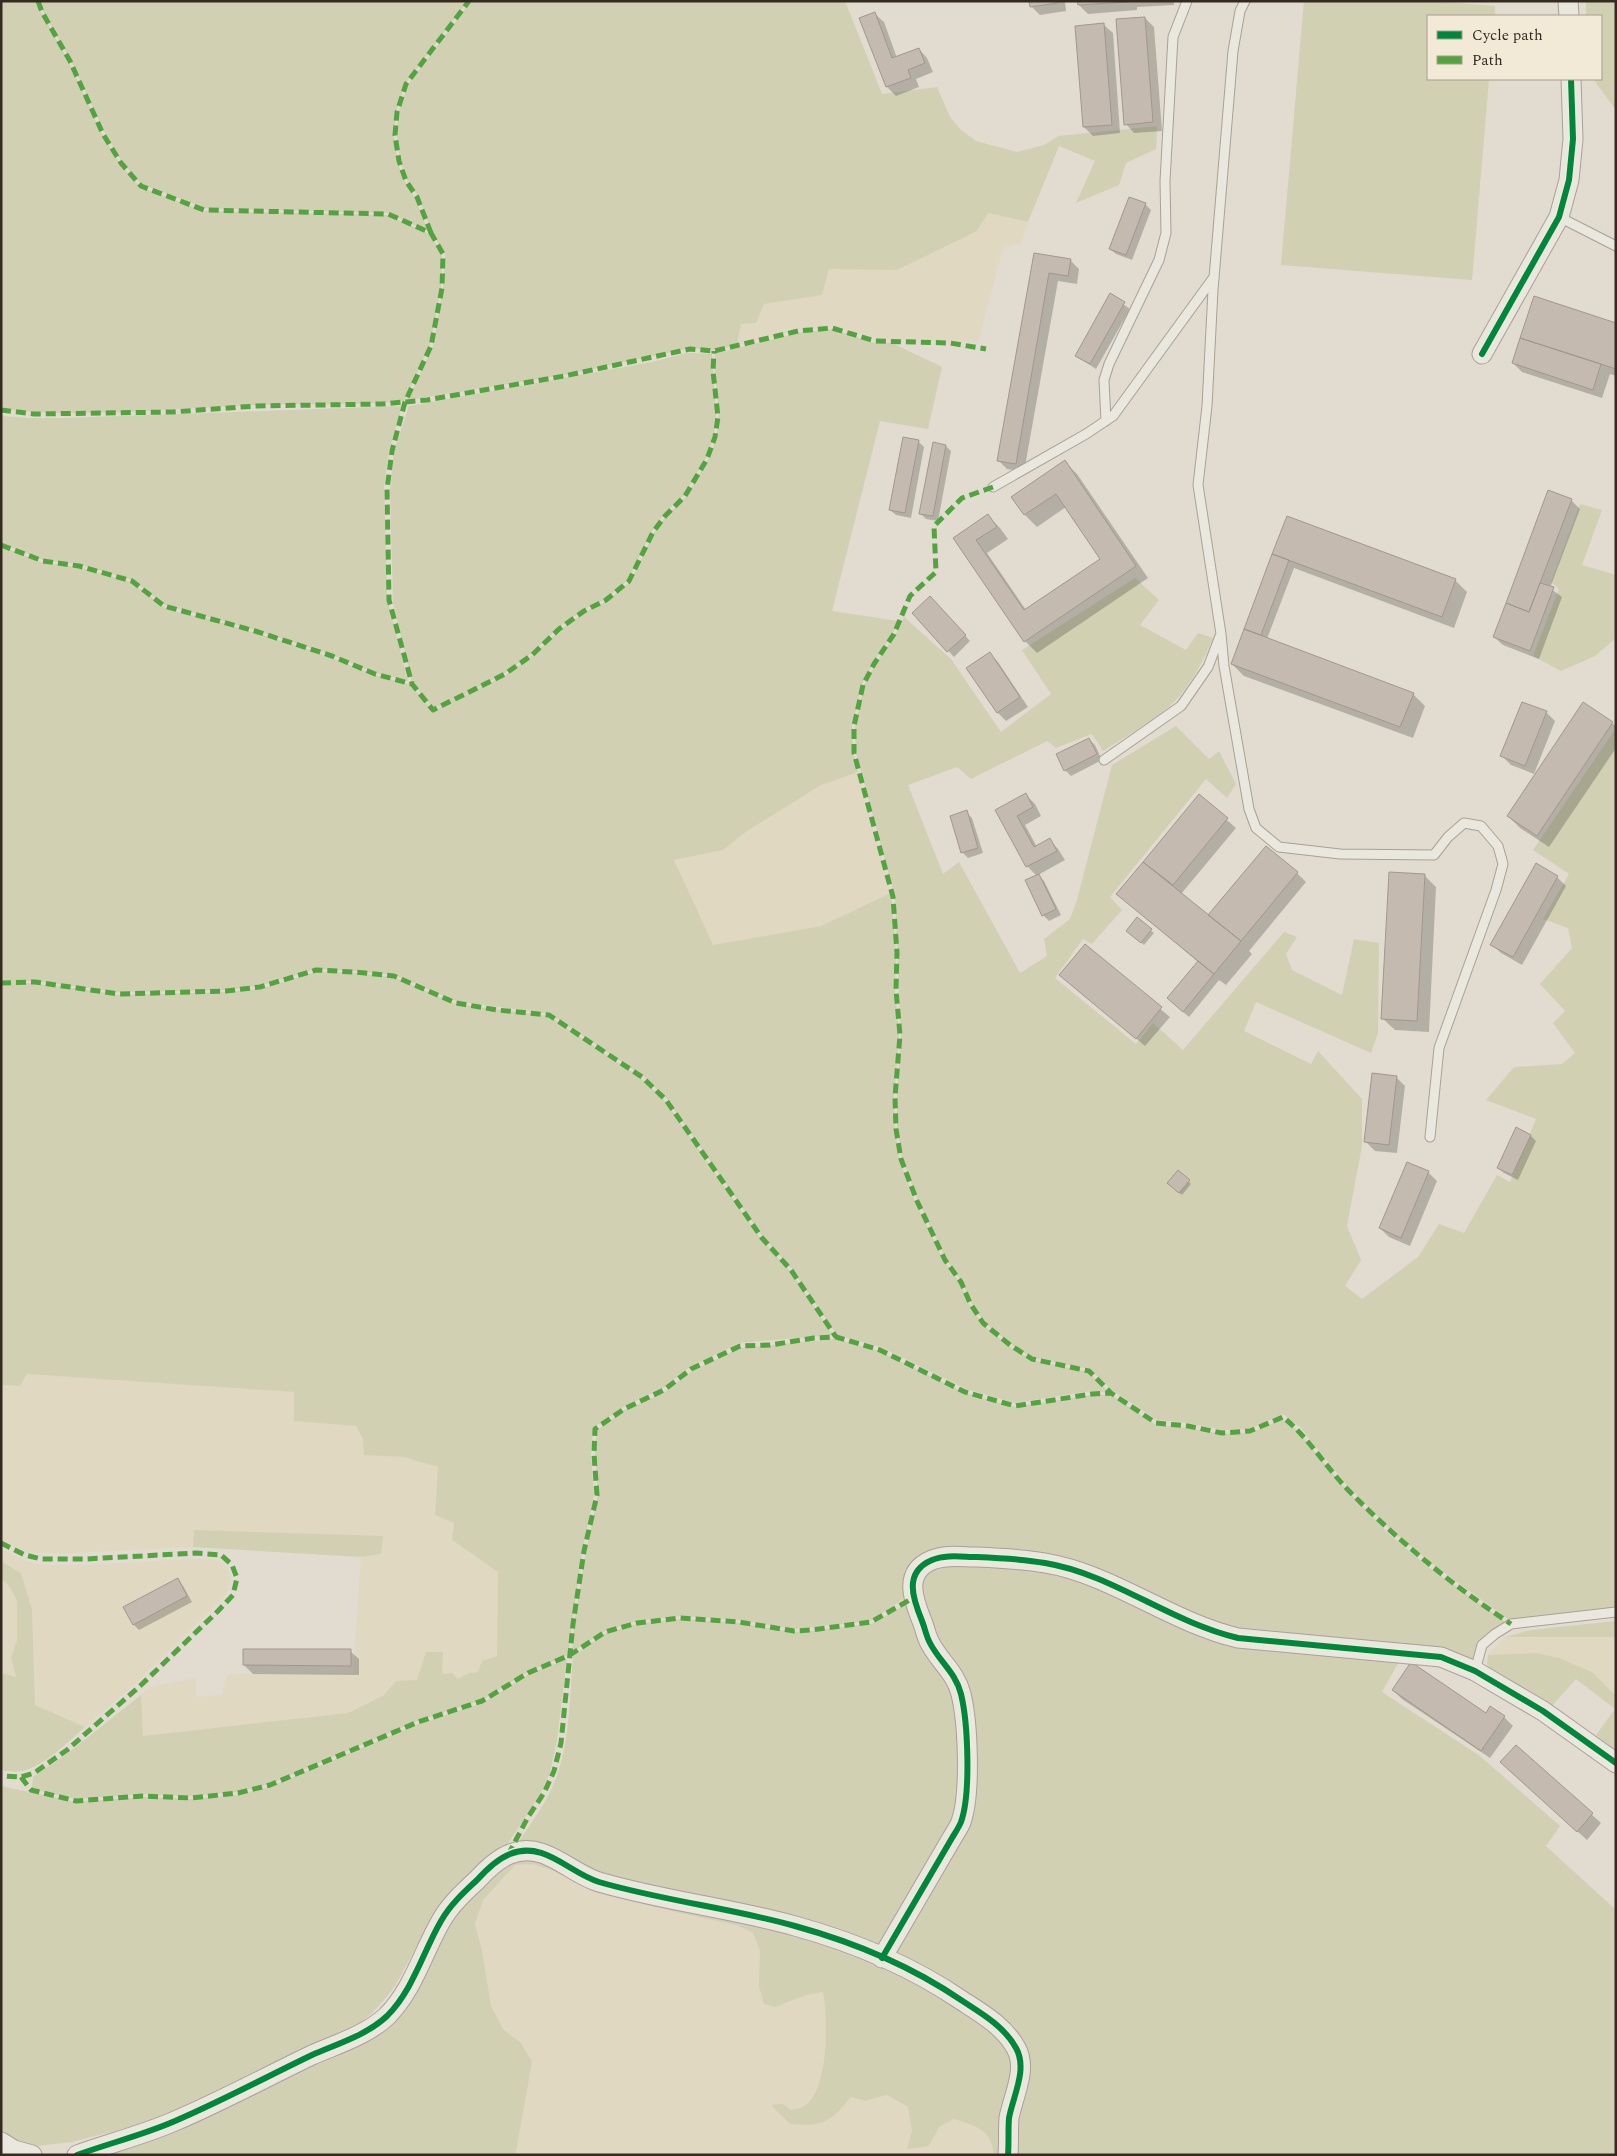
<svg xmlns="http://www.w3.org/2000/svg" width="1617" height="2156" font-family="Spectral,serif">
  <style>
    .farmland { fill: #e0d8c1 }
    .green { fill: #d1d0b3 }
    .shadow { fill: #0003 }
    .building { fill: #c5bab0; stroke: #a2978e }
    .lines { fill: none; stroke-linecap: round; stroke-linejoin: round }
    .lane-casing { stroke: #a8a197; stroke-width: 11 }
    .street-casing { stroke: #a8a197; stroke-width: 21 }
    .lane { stroke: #eae7df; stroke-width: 9 }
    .street { stroke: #eae7df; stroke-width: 19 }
    .quiet { stroke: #53a441; stroke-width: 5; stroke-dasharray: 10 5; stroke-linecap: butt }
    .cycleway-casing { stroke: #f2e9d6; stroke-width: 9 }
    .cycleway { stroke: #00873e; stroke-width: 6 }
  </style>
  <rect width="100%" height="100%" fill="#e2dbcf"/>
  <path class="farmland" d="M988,213L1028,222L1021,243L1003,248L978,342L876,339L832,326L797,330L737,345L741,324L756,323L764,304L822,295L829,269L897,270Z
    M858,772L891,893L821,926L712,945L674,860L723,850L747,831L821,785Z
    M27,1374L295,1392V1421L356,1425L364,1439V1455L404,1457L438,1467L435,1515L454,1522L452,1540L498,1572L497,1656L478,1672L469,1673L457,1680L396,1681L384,1695L348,1713L143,1736L141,1695L151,1687L196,1678V1697L222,1695L227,1674L353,1673L361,1557L381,1554L382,1537L194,1530L193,1547L70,1553H36L22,1551L1,1539V1385L20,1386Z
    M3,1550L24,1560L40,1565H86L196,1559L219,1560L227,1568L231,1578L227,1592L214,1607L137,1682L85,1727L35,1705L32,1610L21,1573L2,1562Z
    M1,1578L10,1587L17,1601V1640L11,1658L16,1677L1,1673Z
    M1570,1636L1616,1637V1696L1592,1672L1536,1653L1488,1655L1505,1637L1530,1638Z
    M533,1864L554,1871L597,1893L684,1914L736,1925L753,1933L760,1951V1966L777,2007L806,1995L823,1992L827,2027L823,2070L816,2089L806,2105L791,2110L790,2124L842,2108L851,2097L865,2101L887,2095L908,2107L912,2131L907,2148L929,2146L939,2127L954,2119L978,2127L992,2142L994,2155H517L516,2151L523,2103L532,2062L521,2043L503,2029L491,2006L475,1924L483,1900L514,1865Z"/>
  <path class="green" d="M1,1H37L41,12L69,62L102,134L120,164L140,187L204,211L387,215L430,234L442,255L441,288L430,345L404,401C355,406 305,403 256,405C172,408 86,419 1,409Z
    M40,1H468L405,84L396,112L394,136L397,161L405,182L415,198L428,231L388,213L205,208L141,184L122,162L105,133L71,61L43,11Z
    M471,1H845L882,94L937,87L950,117L961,130L976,141L1017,152L1044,145L1059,136L1157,126L1156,149L1126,163L1119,185L1076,203L1095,161L1059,146L1028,222L988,213L977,231L897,270L829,269L822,295L764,304L756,323L741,324L737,345L714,350L690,348L564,375L408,400L433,346L443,288L445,254L432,233L418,196L407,180L400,161L397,136L398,113L408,85Z
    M1304,1H1434L1495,6V16H1428V79H1489L1472,280L1281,265Z
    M1586,1H1616V110L1596,83L1595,79H1601V16H1586Z
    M832,329L874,343H892L942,367L928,429L880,421L832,611L898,621L893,633L873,663L862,684L852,726L853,753L858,772L821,785L747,831L723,850L674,860L713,945L821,926L891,893L896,953L895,990L899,1035L894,1097L895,1129L899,1159L915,1202L944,1261L960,1283L969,1304L982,1324L1014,1350L1032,1360L1088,1372L1109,1392L1091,1391L1015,1403L966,1389L881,1347L837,1335L792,1269L763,1237L667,1099L643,1076L550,1014L456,1001L394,975L354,971L316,969L259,986L226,990L119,992L35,981H10L82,989L119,995L226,992L260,989L316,972L354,973L394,977L456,1004L549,1016L641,1078L665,1101L761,1239L790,1271L833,1335L739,1343L690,1367L663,1388L623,1407L593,1428L591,1454L594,1495L582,1551L568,1655L528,1672L482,1700L417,1721L270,1784L237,1792L191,1796L143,1794L76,1799L32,1789L33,1777L68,1753L141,1695L143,1736L348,1713L384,1695L396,1681L417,1680L426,1652H443L442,1674L452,1673L457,1679L469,1673L478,1672L482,1661L497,1656L498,1572L452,1540L454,1523L435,1515L438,1467L404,1457L364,1455L363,1439L356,1426L294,1421V1392L27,1374L20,1386L1,1385V546L43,563L78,567L131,582L164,607L183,614L207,618L311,650L375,675L411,685L433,711L446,704L433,708L412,683L393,602L390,491L394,451L409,406L652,362L687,353L712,354L716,417L714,437L706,458L684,495L664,514L652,531L628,580L606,599L583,610L558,628L531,654L505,673L465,695L506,675L533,655L560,630L585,612L607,601L630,582L654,533L666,516L686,497L708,460L717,437L719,417L715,371V354L798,333Z
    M402,406L389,451L384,487L385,520L387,598L408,681L375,673L332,655L255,630L165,605L132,580L79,564L43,560L1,543V416L30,418H64Z
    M1580,504L1602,510L1582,565L1616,575V638L1595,656L1561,671L1533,656L1559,589L1551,582Z
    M1135,578L1159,600L1140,625L1186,650L1198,633L1213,638C1202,664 1187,693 1164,711C1145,725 1124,738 1103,751L1092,734L1056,748L1047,741L971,779L957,767L908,785L943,874L959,862L1020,973L1047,956L1044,939L1070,919L1077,900L1112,765L1176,726L1209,759L1219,751L1236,784L1227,798L1206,779L1110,897L1122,910L1092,944L1083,939L1055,978L1136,1044L1153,1023L1183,1050L1284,932L1297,937L1286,954L1292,970L1342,995L1354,939L1379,943L1378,1033L1371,1053L1256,1002L1244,1031L1311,1064L1318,1051L1362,1099V1146L1347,1226L1361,1260L1345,1286L1362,1299L1418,1257L1439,1224L1464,1233L1497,1175L1510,1182L1536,1119L1486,1100L1514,1067L1562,1064L1575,1053L1553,1023L1565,1011L1540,984L1572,948L1568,928L1543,919L1569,874L1533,850L1616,728V1608L1509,1620L1430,1562L1392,1531L1346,1484L1300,1427L1283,1414L1250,1429L1222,1430L1188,1423L1157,1420L1112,1390L1090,1369L1033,1358L1016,1348L984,1322L971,1302L962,1282L946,1259L918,1201L902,1158L897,1129V1097L901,1035L895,897L856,753L855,727L864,685L875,665L896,634L904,617L951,659L1001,732L1051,694L1022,650Z
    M836,1339L879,1351L965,1393L1015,1407L1092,1395H1111L1156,1425L1187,1428L1222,1434L1251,1433L1282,1419L1297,1430L1343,1486L1389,1534L1427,1566L1507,1623L1479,1643L1471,1666L1213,1627L1117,1579L932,1555L908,1596L870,1621L794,1629L740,1620L680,1616L637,1621L605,1631L572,1652L574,1624L586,1552L598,1495L595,1454L597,1430L625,1410L665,1392L692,1371L740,1348Z
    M194,1530L383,1536L381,1554L361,1557L193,1547Z
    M1,1549L2,1562L21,1573L32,1610L35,1705L85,1727C69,1741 42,1768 21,1771C15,1772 7,1771 1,1770V1673L16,1677L11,1658L17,1640V1601L10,1587L1,1578Z
    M935,1562L1044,1565L1216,1635L1402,1656L1382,1692L1480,1756L1560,1826L1546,1846L1616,1910V2155H1014L1025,2065L933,1972L891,1950L954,1840L967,1724L915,1586Z
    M909,1603L956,1693L960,1787L952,1823L880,1951L603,1878L516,1846C531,1823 549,1800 558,1773C570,1736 570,1694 573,1656L606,1633L637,1624L681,1619L739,1623L794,1632L811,1631L871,1624Z
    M1616,1621V1637H1505L1531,1630Z
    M1536,1653L1559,1658L1592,1672L1616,1696V1751L1596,1735L1615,1709L1576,1679L1550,1708L1493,1674L1487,1664L1488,1655Z
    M567,1659L557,1740L550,1773L540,1794L509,1842L471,1874L423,1935L395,1986L383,2001L370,2015L354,2028L165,2118L72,2142L36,2146L16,2142L1,2134V1786L76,1802L143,1797L191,1799L238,1795L270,1787L418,1724L483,1703L529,1674Z
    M520,1856L865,1954L984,2021L1013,2051L1004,2155H994C991,2129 976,2126 954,2119L939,2127L929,2146L907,2149L912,2131L908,2107L887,2095L865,2101L851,2097C831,2122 822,2127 790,2124L771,2105L783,2104L791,2110C795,2109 802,2108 806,2105C829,2085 828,2020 823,1992L806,1995L776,2007L764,2004L759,1986L760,1951L753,1933L736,1925L684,1914L597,1893L554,1871L533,1864L515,1865L483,1900L475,1924L482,1951L491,2006L503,2029L521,2043L532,2062L516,2151L517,2155H90L375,2030L467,1894Z"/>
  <path class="shadow" d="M1030,1H1065L1066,11L1040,15L1031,6Z
    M1079,1H1174V5L1137,7V10L1088,14L1079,5Z
    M875,14L884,22L897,58L919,49L927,58L933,72L916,79L919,87L896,96L887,87Z
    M1145,18L1154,27L1162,131L1134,133L1126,124Z
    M1104,25L1113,33L1120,133L1093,136L1084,127Z
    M1145,204L1151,210L1132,260L1116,254L1110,249Z
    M1035,254L1070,260L1079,269L1077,284L1058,281L1024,472L1007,469L998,460Z
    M1110,295L1130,309L1096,369L1076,356Z
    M1616,324V376L1610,374L1602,398L1522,372L1513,363Z
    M919,442L924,447L911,518L896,515L890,510Z
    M946,446L951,451L938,521L926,519L920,513Z
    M1065,462L1077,474L1148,578L1037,653L1025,641L955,539L988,516L1000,528L1008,539L987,553L1026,610L1102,559L1066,507L1037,527L1025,515L1013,497Z
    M1571,500L1580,509L1550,588L1562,597L1539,659L1503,645L1494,637Z
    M1287,517L1455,580L1467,592L1454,628L1294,568L1267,639L1413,694L1425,706L1413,738L1244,676L1232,664Z
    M936,603L970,641L954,657L913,613Z
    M990,654L998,662L1028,707L1006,721L998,713L968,668Z
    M1546,712L1555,721L1534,774L1511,765L1502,756Z
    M1612,723L1616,726V748L1549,847L1520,828L1508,816Z
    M1089,739L1095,745L1102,760L1071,776L1065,770Z
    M1026,795L1035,804L1041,816L1025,825L1037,847L1050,840L1058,849L1065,860L1038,875L1044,881L1061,915L1049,921L1043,915L1037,876L1028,867L997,811Z
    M1199,796L1236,828L1181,894L1208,917L1297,873L1306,882L1249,951L1252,954L1226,985L1219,980L1189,1017L1174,1004L1198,962L1118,894Z
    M966,812L972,818L983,853L968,858L962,852Z
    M1424,875L1436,887L1429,1032L1395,1030L1382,1018Z
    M1557,877L1566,886L1522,965L1501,953L1492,944Z
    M1137,919L1154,933L1144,945L1130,933Z
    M1085,946L1170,1017L1145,1046L1061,975Z
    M1396,1077L1405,1086L1397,1153L1375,1151L1366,1142Z
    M1517,1129L1531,1136L1536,1141L1518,1180L1504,1173L1498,1168Z
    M1178,1172L1191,1184L1182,1195L1171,1186Z
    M1428,1172L1437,1181L1410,1246L1389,1237L1380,1228Z
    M178,1580L183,1586L192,1602L139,1630L134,1625Z
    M350,1651L359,1659V1675L253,1674L244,1665Z
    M1393,1690L1486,1715L1504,1717L1513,1726L1490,1758L1402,1699Z
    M1516,1746L1601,1823L1587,1840L1510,1771Z"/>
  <path class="building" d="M1029,1H1058V3L1030,7Z
    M1077,1H1128V2L1078,5Z
    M875,12L892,58L919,48L925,63L908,70L911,78L886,87L859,18Z
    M1145,17L1153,122L1124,125L1116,19Z
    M1104,23L1112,125L1083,127L1075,26Z
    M1129,197L1146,203L1126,255L1109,249Z
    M1034,253L1071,259L1068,276L1049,273L1016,464L997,461Z
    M1110,293L1125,302L1090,364L1075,356Z
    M1534,296L1616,323V369L1520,338Z
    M1520,338L1601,364L1593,390L1512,363Z
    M903,437L919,440L905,513L889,510Z
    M933,442L946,445L933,516L919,514Z
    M1065,460L1136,566L1024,642L953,538L988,514L997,527L976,540L1024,610L1100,559L1056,494L1024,515L1011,497Z
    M1548,490L1572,499L1529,612L1506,603Z
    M1287,516L1456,579L1442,617L1272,554Z
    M1272,554L1289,560L1261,635L1244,629Z
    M1540,583L1554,587L1530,651L1493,637L1506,603L1529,612Z
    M930,596L966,635L947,652L912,613Z
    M1244,629L1414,693L1400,727L1231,664Z
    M990,652L1020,697L997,713L966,668Z
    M1522,702L1547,711L1525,766L1500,756Z
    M1583,702L1613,722L1537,836L1507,816Z
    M1089,738L1097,754L1064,771L1056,754Z
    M1026,793L1033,807L1017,816L1034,847L1050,838L1057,851L1026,867L995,810Z
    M1199,794L1228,818L1173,885L1143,862Z
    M967,810L978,848L961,853L950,816Z
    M1266,846L1298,872L1241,941L1208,915Z
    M1143,862L1241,941L1214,974L1116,894Z
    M1536,863L1558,876L1513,957L1490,945Z
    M1389,872L1425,874L1417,1021L1381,1019Z
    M1039,874L1056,909L1042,916L1025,880Z
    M1137,917L1152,929L1141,943L1126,931Z
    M1085,944L1162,1007L1136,1039L1059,975Z
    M1198,961L1214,974L1183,1012L1167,998Z
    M1372,1073L1397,1076L1389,1145L1364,1142Z
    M1516,1127L1531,1135L1512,1175L1497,1168Z
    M1407,1162L1429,1171L1401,1238L1379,1228Z
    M1178,1170L1190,1180L1179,1193L1167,1183Z
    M178,1578L187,1596L133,1625L123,1607Z
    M243,1649H351V1666L243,1665Z
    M1411,1662L1486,1713L1490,1706L1505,1716L1481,1751L1392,1690Z
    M1516,1745L1593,1813L1577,1832L1500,1762Z"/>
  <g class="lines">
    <g class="lane-casing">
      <path id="lane" d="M1245,1L1240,11L1233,51L1213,290L1207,406L1198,485L1221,634L1224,666L1249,809L1256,828L1279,847L1340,854L1434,855L1448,837L1464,823L1481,826L1498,846L1503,864L1496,890L1439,1048L1430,1137
        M1559,217L1616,246
        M1106,421L1104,380L1109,364L1159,260L1166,233L1165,181L1173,37L1187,1
        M993,487L1086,434L1113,416L1214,277
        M1104,760L1181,706L1208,667L1220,636
        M1475,1671L1482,1645L1495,1634L1511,1624L1616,1612"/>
    </g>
    <g class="street-casing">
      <path id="street" d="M1568,1L1569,16
        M1482,354L1559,217L1569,180L1573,139L1571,79
        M882,1958L952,1838C955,1833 959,1827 961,1822C971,1794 968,1723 961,1694C956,1673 939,1661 930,1643C926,1636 925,1628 922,1621C913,1599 903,1572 932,1560C946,1554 963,1557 977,1557C1000,1558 1023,1559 1045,1563C1112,1574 1170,1622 1238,1638L1441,1657L1475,1671L1543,1711L1616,1763
        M1,2142L14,2150L32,2155
        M77,2155C110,2143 143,2135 175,2121C222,2101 266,2077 312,2055C337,2044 367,2035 387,2016C413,1990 423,1952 441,1921C450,1905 464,1892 477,1880C486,1870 497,1859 510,1854C544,1840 569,1873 599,1882C664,1901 731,1908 795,1926C853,1942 911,1966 961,2000C981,2013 1004,2026 1016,2048C1028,2069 1013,2096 1009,2118C1008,2130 1009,2143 1008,2155"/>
    </g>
    <use href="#lane" class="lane"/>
    <use href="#street" class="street"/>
    <path class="quiet" d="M38,1L42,12L70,61L103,134L121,163L141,186L204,210L388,214L431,233L443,254L442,288L431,346L405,402L392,451L387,489L389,600L412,684
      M431,233L417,197L406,181L399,161L395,135L397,112L406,84L469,1
      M1,410L34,414L172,412L256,406L382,404L427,400L564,376L690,349L714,351L798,331L832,328L875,341L950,343L986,349
      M993,487L962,498L934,526L936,572L910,596L894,634L874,664L863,685L854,726V753L893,897L897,953L896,990L900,1035L895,1097L896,1129L901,1159L917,1201L945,1260L961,1282L970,1303L983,1323L1010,1345L1032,1359L1089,1371L1111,1393
      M1,545L43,561L79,566L132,581L164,606L255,631L332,656L375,674L412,684L433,710L505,674L532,655L559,629L584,611L606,600L629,581L653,532L665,516L685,496L707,459L715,437L718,417L713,371L714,351
      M1,983L35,982L119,994L226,991L260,987L316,970L354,972L394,976L456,1003L497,1010L549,1015L642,1077L666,1100L762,1238L791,1270L836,1337
      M1,1543L25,1555L41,1559H86L196,1553L221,1555L232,1565L237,1578L233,1595L218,1611L140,1686L67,1750L34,1773L21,1777L1,1776
      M21,1777L31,1790L76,1801L143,1796L191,1798L238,1793L270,1785L418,1722L482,1701L528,1673L570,1655L605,1632L637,1623L680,1618L739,1622L794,1631L811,1630L871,1622L913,1598
      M508,1855L528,1817L544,1793L554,1771L561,1743L573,1624L584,1551L597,1495L594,1454L595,1429L624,1409L664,1390L691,1369L740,1346L770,1345L814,1338L836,1337L880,1350L965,1392L1015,1406L1092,1394L1111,1393L1156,1423L1188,1426L1222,1433L1250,1431L1283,1417C1310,1439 1327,1469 1352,1494C1402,1544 1452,1585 1511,1624"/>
    <g class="cycleway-casing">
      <path id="cycleway" d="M1482,354L1559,217L1569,180L1573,139L1571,79
        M882,1958L952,1838C955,1833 959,1827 961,1822C971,1794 968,1723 961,1694C956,1673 939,1661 930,1643C926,1636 925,1628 922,1621C913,1599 903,1572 932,1560C946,1554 963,1557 977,1557C1000,1558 1023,1559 1045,1563C1112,1574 1170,1622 1238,1638L1441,1657L1475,1671L1543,1711L1616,1763
        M77,2155C110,2143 143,2135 175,2121C222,2101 266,2077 312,2055C337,2044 367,2035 387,2016C413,1990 423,1952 441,1921C450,1905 464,1892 477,1880C486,1870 497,1859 510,1854C544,1840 569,1873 599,1882C664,1901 731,1908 795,1926C853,1942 911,1966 961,2000C981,2013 1004,2026 1016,2048C1028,2069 1013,2096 1009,2118C1008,2130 1009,2143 1008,2155"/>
    </g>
    <use href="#cycleway" class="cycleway"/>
  </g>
  <rect width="1617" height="2156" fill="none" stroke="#352a20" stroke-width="5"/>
  <rect x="1427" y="15" width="175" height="65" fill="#f2e9d6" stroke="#a69d8d"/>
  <rect x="1437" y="31" width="25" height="8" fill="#00873e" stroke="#a69d8d"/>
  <text x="1472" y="40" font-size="15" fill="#352a20">Cycle path</text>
  <rect x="1437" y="56" width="25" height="8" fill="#53a441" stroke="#a69d8d"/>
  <text x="1472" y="65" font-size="15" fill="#352a20">Path</text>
</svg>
